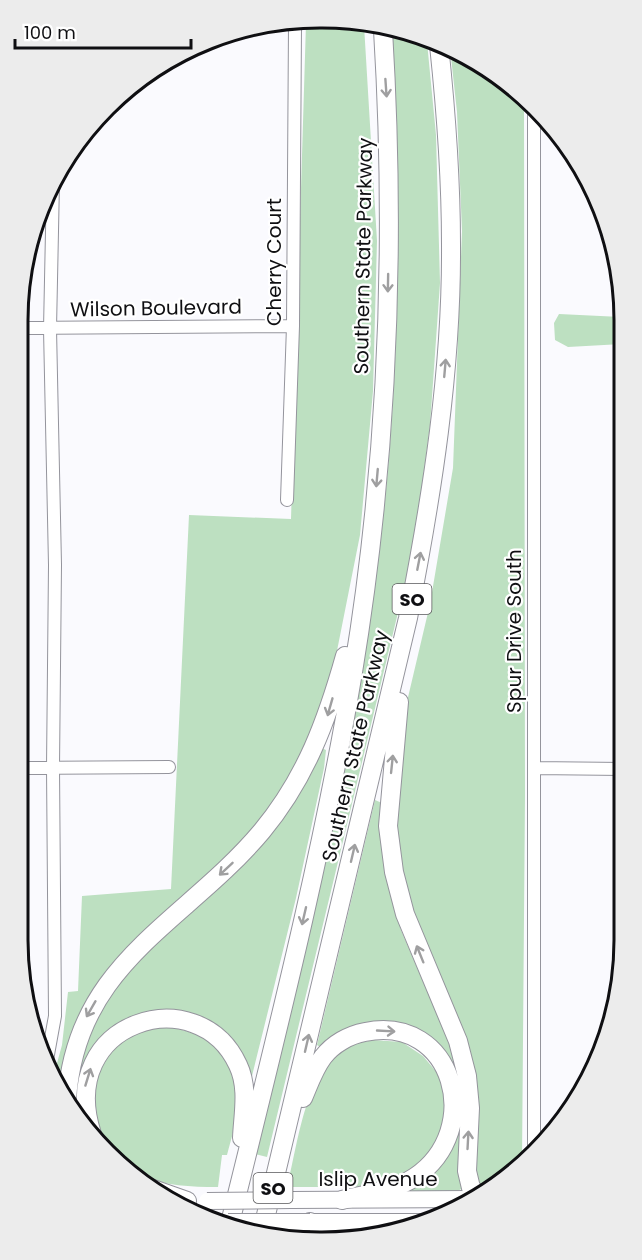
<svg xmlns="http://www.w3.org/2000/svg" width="642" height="1260" font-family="Poppins,sans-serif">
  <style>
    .green { fill: #bde0c1 }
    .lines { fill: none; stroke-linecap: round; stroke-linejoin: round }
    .minor-casing { stroke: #94949c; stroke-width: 14 }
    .major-casing { stroke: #94949c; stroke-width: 18 }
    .highway-casing { stroke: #94949c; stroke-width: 20 }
    .minor { stroke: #fff; stroke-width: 12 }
    .major { stroke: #fff; stroke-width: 16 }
    .highway { stroke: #fff; stroke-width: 18 }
    .major-bridge-casing { stroke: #94949c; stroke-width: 18; stroke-linecap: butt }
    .major-bridge { stroke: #fff; stroke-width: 16 }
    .oneway { stroke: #9f9fa0 }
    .labels { text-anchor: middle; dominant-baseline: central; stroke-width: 4.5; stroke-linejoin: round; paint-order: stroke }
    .shield { fill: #fff; stroke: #575759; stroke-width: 1.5 }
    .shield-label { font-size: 18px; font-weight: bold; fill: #0f0f12 }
    .street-label { font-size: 20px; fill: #0f0f12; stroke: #fff }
    .rim { fill: none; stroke: #0f0f12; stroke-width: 3 }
  </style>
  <rect width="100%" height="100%" fill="#fafafe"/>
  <path class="green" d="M340,19L364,25L377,241L373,391L360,535L329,691L287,785L235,855L121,956L62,1089L54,1074L62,1045L68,992L78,991L82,896L171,889L189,515L291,519L306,23Z
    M391,32L427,42L436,135L440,283L430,425L414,546L267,1157L255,1154C304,952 355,751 380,545C401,375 401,203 391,32Z
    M450,48L524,97L525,796L522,1162L488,1187H475L472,1083L418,941L394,833L401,727L430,604L453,468L462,231L457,112Z
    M559,314L621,317L622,344L568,347L555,340L554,323Z
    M319,747L326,750L324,768L296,898L250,1084L239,1061L158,1013L85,1065L76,1096L81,1124L72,1108L77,1059L114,981L220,882Z
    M375,800L382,803L390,887L401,930L451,1047L460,1077L463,1188L456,1192L403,1196L402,1190L443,1158L454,1080L407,1032L323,1049L317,1045Z
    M159,1026C199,1030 227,1045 237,1086C242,1107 232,1135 227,1155H222L218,1187C190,1187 166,1186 140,1175L137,1177L99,1138L93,1077L108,1050L132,1031Z
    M373,1040L402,1042L423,1056L439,1075L447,1099L445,1129L416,1170L369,1187H287C298,1145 305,1069 346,1047C354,1043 365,1042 373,1040Z"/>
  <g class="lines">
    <g class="minor-casing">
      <path id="minor" d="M19,328L293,326
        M287,500L293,326L295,25
        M18,768L169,767
        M534,768L623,769
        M47,1060L55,1016L53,768L55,565L50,329L53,182
        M534,1154V108"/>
    </g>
    <g class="major-casing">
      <path id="major" d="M291,1200L471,1199
        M311,1222H420"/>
    </g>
    <g class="highway-casing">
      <path id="highway" d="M399,702L388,826L394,872L405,914L458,1041L467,1076L470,1108L467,1171L471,1188L478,1194
        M303,1098C309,1084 314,1069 323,1057C333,1044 349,1035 365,1032C454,1014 485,1130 415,1177C394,1191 366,1194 342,1200
        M67,1099C76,962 185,923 262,831C306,778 327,720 345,656
        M92,1134C55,1021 198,978 238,1065C249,1088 243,1114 242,1138
        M150,1188L187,1201
        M310,1222L352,1239
        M230,1223C275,1040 322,857 353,672C388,460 396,244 383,30
        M261,1236L408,618C432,495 452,370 451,244C451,178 446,111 439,45"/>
    </g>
    <use href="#minor" class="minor"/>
    <use href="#major" class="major"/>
    <use href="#highway" class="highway"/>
    <g class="major-bridge-casing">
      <path id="major-bridge" d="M207,1201L291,1200
        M228,1222H310"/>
    </g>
    <use href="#major-bridge" class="major-bridge"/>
  </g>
  <defs><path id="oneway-shaft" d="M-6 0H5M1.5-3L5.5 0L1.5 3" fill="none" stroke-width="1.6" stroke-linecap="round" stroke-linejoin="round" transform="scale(1.5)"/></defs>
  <g class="oneway">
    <use href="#oneway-shaft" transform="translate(386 88) rotate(86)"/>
    <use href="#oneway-shaft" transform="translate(388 283) rotate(91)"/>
    <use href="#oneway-shaft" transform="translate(445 368) rotate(-85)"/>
    <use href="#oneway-shaft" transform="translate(377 478) rotate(95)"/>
    <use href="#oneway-shaft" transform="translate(419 561) rotate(-79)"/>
    <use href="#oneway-shaft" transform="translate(330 707) rotate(106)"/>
    <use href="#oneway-shaft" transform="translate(392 764) rotate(-84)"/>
    <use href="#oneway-shaft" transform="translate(353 853) rotate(-77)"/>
    <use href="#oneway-shaft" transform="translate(226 869) rotate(137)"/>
    <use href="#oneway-shaft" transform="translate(304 916) rotate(103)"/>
    <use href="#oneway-shaft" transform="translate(420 954) rotate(-112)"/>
    <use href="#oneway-shaft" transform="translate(91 1009) rotate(120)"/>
    <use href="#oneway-shaft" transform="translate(386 1031) rotate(3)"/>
    <use href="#oneway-shaft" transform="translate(307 1043) rotate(-77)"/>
    <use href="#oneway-shaft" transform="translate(88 1077) rotate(-73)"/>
    <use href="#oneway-shaft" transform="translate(468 1140) rotate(-87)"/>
  </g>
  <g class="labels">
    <g class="shield">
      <rect x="392.5" y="584" width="39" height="30" rx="4.5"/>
      <rect x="253.5" y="1173" width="39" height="30" rx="4.5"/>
    </g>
    <g class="shield-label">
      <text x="412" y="599">SO</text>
      <text x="273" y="1188">SO</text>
    </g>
    <g class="street-label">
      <text transform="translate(363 256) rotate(-89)">Southern State Parkway</text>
      <text transform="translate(274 262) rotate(-90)">Cherry Court</text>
      <text transform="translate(156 308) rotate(-1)">Wilson Boulevard</text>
      <text transform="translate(514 631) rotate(-90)">Spur Drive South</text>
      <text transform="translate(355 746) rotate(-77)">Southern State Parkway</text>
      <text x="378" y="1179">Islip Avenue</text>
    </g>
  </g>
  <path d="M0 0H642V1260H0ZM320 28H322A292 292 0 0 1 614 320V940A292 292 0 0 1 322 1232H320A292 292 0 0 1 28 940V320A292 292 0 0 1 320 28Z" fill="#ececec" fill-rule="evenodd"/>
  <path class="rim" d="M320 28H322A292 292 0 0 1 614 320V940A292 292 0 0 1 322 1232H320A292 292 0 0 1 28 940V320A292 292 0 0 1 320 28Z"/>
  <path d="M15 39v9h176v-9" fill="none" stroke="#0f0f12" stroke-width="3"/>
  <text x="24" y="39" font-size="18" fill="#0f0f12" stroke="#ffffff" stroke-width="4.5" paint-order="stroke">100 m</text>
</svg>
